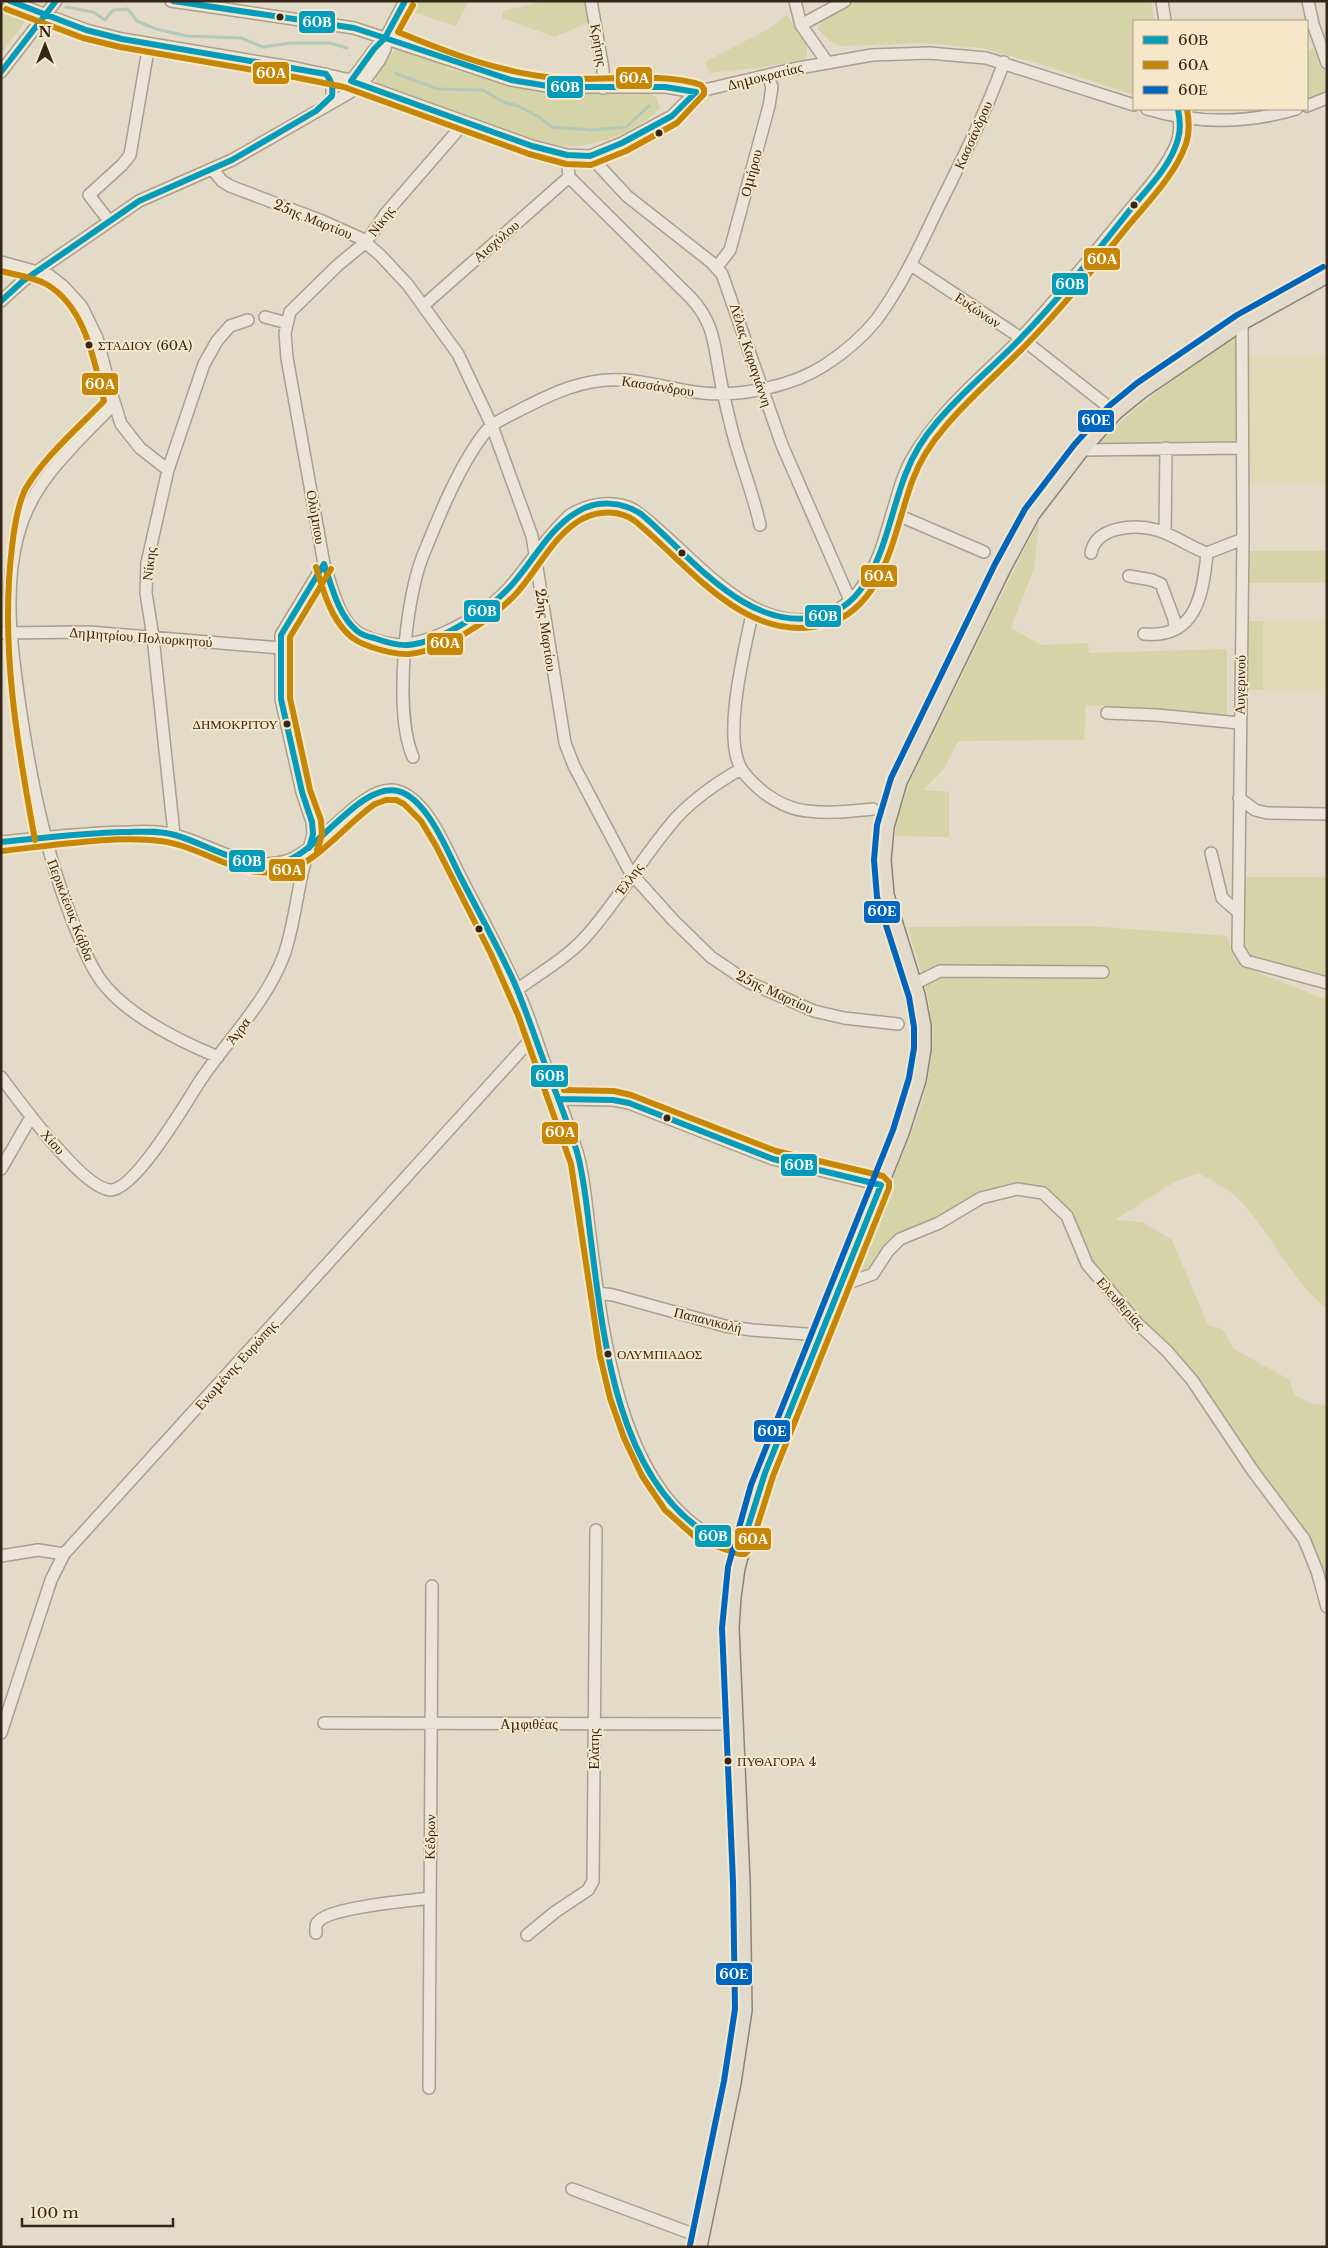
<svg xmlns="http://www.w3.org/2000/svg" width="1328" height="2248" font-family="'Libre Baskerville',serif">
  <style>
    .farmland { fill: #e4d9b6 }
    .green { fill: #d5d3a8 }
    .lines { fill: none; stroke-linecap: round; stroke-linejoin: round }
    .stream { stroke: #b4c8ba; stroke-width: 3 }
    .minor-casing { stroke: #a89e91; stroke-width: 14 }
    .major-casing { stroke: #8d8478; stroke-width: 18 }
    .minor { stroke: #ebe4d9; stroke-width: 11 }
    .major { stroke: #e2daca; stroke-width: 15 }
    .bus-1-casing { stroke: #f6e7cb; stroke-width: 10 }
    .bus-2-casing { stroke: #f6e7cb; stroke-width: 10 }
    .bus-3-casing { stroke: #f6e7cb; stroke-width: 10 }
    .bus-1 { stroke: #059cbc; stroke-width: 6 }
    .bus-2 { stroke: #c68606; stroke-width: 6 }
    .bus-3 { stroke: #0065bd; stroke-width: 6 }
    .bus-dot { fill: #35261a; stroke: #f6e7cb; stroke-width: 2 }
    .labels { text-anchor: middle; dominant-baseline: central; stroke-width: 4; stroke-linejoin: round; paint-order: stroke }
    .bus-label { font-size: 13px; fill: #35261a; stroke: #f6e7cb; text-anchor: start }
    .street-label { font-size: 14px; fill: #35261a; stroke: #f6e7cb }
    .line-badge { stroke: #f6e7cb; stroke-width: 2 }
    .badge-label { font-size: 14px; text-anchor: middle; font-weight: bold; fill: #fff }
  </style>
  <rect width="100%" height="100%" fill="#e3dac7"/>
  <path class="farmland" d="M1247,357H1327V483L1248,482Z
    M1263,621H1327V690H1263Z"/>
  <path class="green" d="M418,1H468L456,26L413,12Z
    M546,1H585L589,22L555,37L502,18L503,11Z
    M858,1H1151L1154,21H1134V95L1041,64L981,48L925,43L841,46L830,41L818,30V26L824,20Z
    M1,6L24,12L28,18L1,53Z
    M787,15L807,46V55L805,59L764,67L709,73L705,62L770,28Z
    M1314,48L1327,78V92L1307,101V50Z
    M396,49L446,65L447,69L521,87L601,94L646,92L656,97L660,108C641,129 599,147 570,146C548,145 525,137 504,130C461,116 419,101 378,84L375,78L376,73Z
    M1236,335L1237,443H1098C1140,402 1188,369 1236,335Z
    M1039,520L1034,568L1011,628L1041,645L1088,643L1089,653L1227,649V715L1086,705L1084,740L958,741L944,769L923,790L949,792V837L895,836L899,812L912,777Z
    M1247,551H1327V583H1247Z
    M1246,621H1263V690H1246Z
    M1243,877H1327V979L1245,960L1238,938Z
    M1086,926L1227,936L1234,957L1244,967L1327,1000V1308C1291,1281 1274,1238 1245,1206C1233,1191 1215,1182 1198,1173L1174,1182L1115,1220L1142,1222L1172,1240L1208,1325L1222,1329L1234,1349L1290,1380L1294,1395L1313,1404L1327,1405V1598L1300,1527L1137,1316L1093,1265L1082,1245L1045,1193L1016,1188L912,1231L875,1267L866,1273L854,1274C868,1240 882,1206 896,1172C915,1125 934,1082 932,1030C931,995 917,960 908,927Z"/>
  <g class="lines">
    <path class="stream" d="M66,7L93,12L105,20L113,10L128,9L137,21L156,29L187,36L241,38L263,47L291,43H330L347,48
      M395,73L438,89L483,90L503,102L518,106L539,117L552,127L591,130L626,127L649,106"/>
    <g class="minor-casing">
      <path id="minor" d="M9,1L86,30L122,39L296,68L346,79L532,146L567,155L590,156L622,143L672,116L696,92L793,69L872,55L929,53L986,58L1134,105
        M171,1L354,28L511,80L554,87H665L696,92
        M591,1L603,69V88
        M795,1L801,25L827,62
        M1162,1L1165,21
        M1308,1L1313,24L1327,63
        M801,25L845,1
        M1,72L56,1
        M326,74L332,83V96
        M346,85C362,71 370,51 386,37
        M1307,106L1327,98
        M1147,109C1198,124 1245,124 1296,109
        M465,122L386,213L366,242L338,265L290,312L285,333L287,358L324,564C332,586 338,621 360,634C372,640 395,647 408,644C441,639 487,613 509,588C530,564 547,536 570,515C588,504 614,499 634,510C687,547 745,634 817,618C881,603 885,523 905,473C913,454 925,438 938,422C962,392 993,367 1020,339C1057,300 1090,258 1124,217C1142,195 1166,170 1177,143C1181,132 1180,120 1178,109
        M567,155L569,177L691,298C716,325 714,348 721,382C724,398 728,414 732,430C740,462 753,493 760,525
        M590,156L627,196L711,262L722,274L782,445L850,600
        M213,170L222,181L230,186L322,221L360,238L380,255L408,285L458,354L492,426L532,536L565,743L574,766L630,872L673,920L711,957L748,982L814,1011L844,1018L898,1024
        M109,221L89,195L122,165L130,155L149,44
        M1,262L49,275L63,286L82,307L97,338L111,392L121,424L140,448L168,470
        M911,265L1021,338L1115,412
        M717,267L730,250L769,106L772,87L768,76
        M1,301L23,281L139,201L232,160L349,93L365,80L379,61L385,49L386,37L405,1
        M424,305L569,177
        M265,317L287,323
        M1242,322L1243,539L1238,948L1246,961L1327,983
        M114,404C76,444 32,480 18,535C3,591 12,652 20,707C31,781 45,850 72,920C82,943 90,969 107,988C133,1018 182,1042 218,1057
        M1081,450L1242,448
        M893,513L984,552
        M1165,533L1166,448
        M1091,553C1096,526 1135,524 1157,530C1174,535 1190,547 1207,553
        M1129,576L1152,580L1161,584L1174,619L1175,628
        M753,609C746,645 721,738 742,770C747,778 756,786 763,792C775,801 792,810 808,811C830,814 851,811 873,809
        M1,633L89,632L281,648
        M1144,634C1196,639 1203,595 1207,553L1243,539
        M1107,713L1157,715L1239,723
        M413,757C394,714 405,602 422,558C438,518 460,463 487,430C494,422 505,418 514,413C549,395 583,377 624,380C651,382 676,390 703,393C741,397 793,386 825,365C845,352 862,338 877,319C902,285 920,246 938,208C962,160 986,112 1004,62
        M1239,798L1255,810L1267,813L1327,814
        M174,834L153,637L146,593L147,563L168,470L204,364L217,341L230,326L248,320
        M1,842C44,838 87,832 130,832C145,831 161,831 175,835C210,844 249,873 286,861C321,851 363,781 398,791C428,800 448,853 461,878C481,917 502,955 519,994C530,1018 537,1043 546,1067C557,1095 568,1123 577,1152C585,1178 586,1208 590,1235C602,1327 617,1473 700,1529C713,1537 728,1541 742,1546
        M1211,853L1222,898L1237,911
        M914,984L940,971L1103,972
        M517,990C541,972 570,956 589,933C621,896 645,853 677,817C695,798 718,782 741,769
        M1,1077C19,1101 82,1188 110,1190C135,1191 187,1101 200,1081C228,1039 266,1003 284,955C293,929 296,901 302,874C305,860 310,847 313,834L312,822L302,792L281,699V635L324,564
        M559,1099L613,1100L629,1103L773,1159L881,1185
        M1,1169L31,1117
        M840,1286L873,1274L888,1251L900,1239L939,1223L981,1198L1017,1189L1043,1193L1067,1216L1087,1264L1137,1323L1167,1351L1192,1380L1253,1471L1304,1539L1317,1571L1327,1607
        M598,1293L613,1295L725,1326L752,1330L820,1335
        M1,1556L38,1550L64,1554
        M324,1723L734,1724
        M1,1733L51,1580L64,1554L535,1035
        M316,1933C316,1929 315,1925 318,1922C329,1907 410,1901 430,1898
        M527,1935L555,1912L588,1890L593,1881L596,1530
        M429,2088L432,1586
        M572,2189L701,2237"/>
    </g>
    <g class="major-casing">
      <path id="major" d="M699,2247L733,2083L744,2010L742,1882L731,1628L733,1597L737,1568L759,1488L901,1133L918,1080L923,1049V1026L917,995L886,895L883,860L886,827L899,782L1003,568L1032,514L1081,450L1115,412L1142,390L1242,322L1327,275"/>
    </g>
    <use href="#minor" class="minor"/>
    <use href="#major" class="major"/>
    <g class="bus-1-casing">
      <path id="bus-1" d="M173,1L354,28L385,38
        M385,38L511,80L554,87H665L696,92L672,116L622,143L590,156L567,155L532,146L351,81L374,49Z
        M385,38L405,1
        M1,72L56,1
        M1,301L23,281L139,201L232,160L316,111L332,96C333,87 332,81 326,74L122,39L86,30L10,1
        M324,564C332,587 338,615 357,631C362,635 369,637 374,638C385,642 397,646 408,645C441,642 486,612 509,588C532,564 547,530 577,512C596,500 622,501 641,514C692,557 748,635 823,616C880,601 887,519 906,473C913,455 924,437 937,422C962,392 992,368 1019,340C1060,298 1097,252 1133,206C1150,186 1171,165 1178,139C1181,129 1180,119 1178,109
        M1,842C42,838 83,833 124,832C141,832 158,830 175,835C210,845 248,873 286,861C321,849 361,782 398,791C428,799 448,853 461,878C479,913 498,947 514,982C526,1010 535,1038 546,1067C557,1095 568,1123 577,1152C585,1181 587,1211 591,1241C603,1335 616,1470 700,1529C712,1538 728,1541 742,1546L765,1473L881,1185L773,1159L629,1103L613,1100L559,1099
        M309,848L313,834L312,822L302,792L281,699V635L324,564"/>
    </g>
    <g class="bus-2-casing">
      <path id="bus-2" d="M6,9L83,38L120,47L294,77L344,87L529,154L566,164L591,165L626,151L677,123L704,94V89L701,85C662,71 598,82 556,78C501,73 449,53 398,32L413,5
        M1,271C15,275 34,277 46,284C86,307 94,361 104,401C77,429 46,455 26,488C17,505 14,529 12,547C0,644 17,744 35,840
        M316,567C323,589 329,614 346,632C353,640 361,643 371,647C383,651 396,655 409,654C446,650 488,622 514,596C537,572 552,536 582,519C599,510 620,510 635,521C690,566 747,647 827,624C887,606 894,528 913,479C920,460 932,442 945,427C969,398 999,373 1025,346C1062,308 1095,267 1128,226C1149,201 1175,175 1186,144C1190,132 1189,120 1187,109
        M317,850L322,835L321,820L310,790L290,698V637L331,569
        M2,851C50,846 113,835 160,841C204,846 242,883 288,870C319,861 347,823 375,804L386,800H396L404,804L421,821L436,846L491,954L518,1015L571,1164L600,1356L610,1398L624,1438L642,1476L665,1510L694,1536L712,1545L739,1554H745L750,1549L773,1476L889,1188V1182L883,1176L776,1151L631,1095L614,1091L564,1090"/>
    </g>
    <g class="bus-3-casing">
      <path id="bus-3" d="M690,2245L724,2081L735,2009L733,1882L722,1628L728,1567L751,1485L893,1130L909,1078L914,1048V1027L909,997L877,897L874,860L877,825L891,778L995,564L1025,509L1074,445L1109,406L1137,383L1237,315L1323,267"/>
    </g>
    <use href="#bus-1" class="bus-1"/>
    <use href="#bus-2" class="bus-2"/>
    <use href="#bus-3" class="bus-3"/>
  </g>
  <g class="bus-dot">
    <circle cx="280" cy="17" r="4.5"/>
    <circle cx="659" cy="133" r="4.5"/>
    <circle cx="1134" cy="205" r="4.5"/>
    <circle cx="89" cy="345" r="4.5"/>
    <circle cx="682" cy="553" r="4.5"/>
    <circle cx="287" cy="724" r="4.5"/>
    <circle cx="479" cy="929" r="4.5"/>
    <circle cx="667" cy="1118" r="4.5"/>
    <circle cx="608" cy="1354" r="4.5"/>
    <circle cx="728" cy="1761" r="4.5"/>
  </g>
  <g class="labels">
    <g class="bus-label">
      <text x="98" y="345">ΣΤΑΔΙΟΥ (60A)</text>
      <text x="278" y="724" text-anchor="end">ΔΗΜΟΚΡΙΤΟΥ</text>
      <text x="617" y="1354">ΟΛΥΜΠΙΑΔΟΣ</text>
      <text x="737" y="1761">ΠΥΘΑΓΟΡΑ 4</text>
    </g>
    <g class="street-label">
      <text transform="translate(599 45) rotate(80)">Κρήτης</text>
      <text transform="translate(765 76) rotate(-14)">Δημοκρατίας</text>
      <text transform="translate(973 135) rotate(-66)">Κασσάνδρου</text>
      <text transform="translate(751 173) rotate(-75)">Ομήρου</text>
      <text transform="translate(313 219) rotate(22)">25ης Μαρτίου</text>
      <text transform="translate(381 221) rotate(-53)">Νίκης</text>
      <text transform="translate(496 241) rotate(-41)">Αισχύλου</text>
      <text transform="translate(978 310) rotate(34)">Ευζώνων</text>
      <text transform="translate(751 355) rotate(72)">Λέλας Καραγιάννη</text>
      <text transform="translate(658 386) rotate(9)">Κασσάνδρου</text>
      <text transform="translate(316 517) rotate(80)">Ολύμπου</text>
      <text transform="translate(149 564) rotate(-83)">Νίκης</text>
      <text transform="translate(546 630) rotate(82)">25ης Μαρτίου</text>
      <text transform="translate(141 637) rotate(4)">Δημητρίου Πολιορκητού</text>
      <text transform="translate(1240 685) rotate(-89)">Αυγερινού</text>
      <text transform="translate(629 879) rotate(-54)">Έλλης</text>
      <text transform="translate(71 910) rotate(69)">Περικλέους Κάβδα</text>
      <text transform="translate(775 992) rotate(25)">25ης Μαρτίου</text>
      <text transform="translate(238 1031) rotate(-53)">Άγρα</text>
      <text transform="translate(53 1142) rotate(48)">Χίου</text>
      <text transform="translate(1121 1303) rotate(48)">Ελευθερίας</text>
      <text transform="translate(708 1320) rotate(14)">Παπανικολή</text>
      <text transform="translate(236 1365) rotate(-48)">Ενωμένης Ευρώπης</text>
      <text x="529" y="1724">Αμφιθέας</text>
      <text transform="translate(594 1749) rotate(-90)">Ελάτης</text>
      <text transform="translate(430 1837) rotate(-89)">Κέδρων</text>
    </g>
  </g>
  <g class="line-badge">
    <rect x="298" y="10" width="38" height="24" rx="5" fill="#059cbc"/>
    <rect x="252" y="61" width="38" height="24" rx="5" fill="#c68606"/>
    <rect x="615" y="66" width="38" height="24" rx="5" fill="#c68606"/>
    <rect x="546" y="75" width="38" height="24" rx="5" fill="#059cbc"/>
    <rect x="1083" y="247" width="38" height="24" rx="5" fill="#c68606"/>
    <rect x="1051" y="272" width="38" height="24" rx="5" fill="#059cbc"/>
    <rect x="81" y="372" width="38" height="24" rx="5" fill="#c68606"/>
    <rect x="1077" y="409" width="38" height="24" rx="5" fill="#0065bd"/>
    <rect x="860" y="564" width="38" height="24" rx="5" fill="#c68606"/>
    <rect x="463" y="599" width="38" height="24" rx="5" fill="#059cbc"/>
    <rect x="804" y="604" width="38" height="24" rx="5" fill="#059cbc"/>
    <rect x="426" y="632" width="38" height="24" rx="5" fill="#c68606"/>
    <rect x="228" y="849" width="38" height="24" rx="5" fill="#059cbc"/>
    <rect x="268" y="858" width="38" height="24" rx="5" fill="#c68606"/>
    <rect x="863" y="900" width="38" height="24" rx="5" fill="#0065bd"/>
    <rect x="530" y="1064" width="39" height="24" rx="5" fill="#059cbc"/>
    <rect x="541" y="1121" width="38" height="24" rx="5" fill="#c68606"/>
    <rect x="780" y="1153" width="38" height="24" rx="5" fill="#059cbc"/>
    <rect x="753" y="1419" width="38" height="24" rx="5" fill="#0065bd"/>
    <rect x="694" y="1524" width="38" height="24" rx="5" fill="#059cbc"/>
    <rect x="734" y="1527" width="38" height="24" rx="5" fill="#c68606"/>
    <rect x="715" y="1962" width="38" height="24" rx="5" fill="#0065bd"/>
  </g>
  <g class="badge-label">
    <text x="317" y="27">60Β</text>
    <text x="271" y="78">60Α</text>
    <text x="634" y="83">60Α</text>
    <text x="565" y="92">60Β</text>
    <text x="1102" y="264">60Α</text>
    <text x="1070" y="289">60Β</text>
    <text x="100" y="389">60Α</text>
    <text x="1096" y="425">60Ε</text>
    <text x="879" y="581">60Α</text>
    <text x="482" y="616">60Β</text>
    <text x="823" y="621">60Β</text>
    <text x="445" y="648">60Α</text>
    <text x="247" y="866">60Β</text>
    <text x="287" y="875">60Α</text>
    <text x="882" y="916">60Ε</text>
    <text x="550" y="1081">60Β</text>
    <text x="560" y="1137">60Α</text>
    <text x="799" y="1170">60Β</text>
    <text x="772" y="1436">60Ε</text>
    <text x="713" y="1541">60Β</text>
    <text x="753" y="1544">60Α</text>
    <text x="734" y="1979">60Ε</text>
  </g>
  <rect width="1328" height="2248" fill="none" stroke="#35261a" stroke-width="5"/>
  <rect x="1133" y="20" width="175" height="90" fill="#f6e7cb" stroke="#a99a84"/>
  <rect x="1143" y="36" width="25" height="8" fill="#059cbc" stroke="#a99a84"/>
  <text x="1178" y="45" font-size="15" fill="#35261a">60Β</text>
  <rect x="1143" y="61" width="25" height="8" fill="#c68606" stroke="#a99a84"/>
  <text x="1178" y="70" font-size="15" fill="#35261a">60Α</text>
  <rect x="1143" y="86" width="25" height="8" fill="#0065bd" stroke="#a99a84"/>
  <text x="1178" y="95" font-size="15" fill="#35261a">60Ε</text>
  <g transform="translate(45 45)" stroke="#f6e7cb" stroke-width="4" paint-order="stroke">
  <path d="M0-4L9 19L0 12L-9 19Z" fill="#35261a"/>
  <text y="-8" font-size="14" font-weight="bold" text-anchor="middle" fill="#35261a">N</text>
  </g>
  <path d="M22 2218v8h151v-8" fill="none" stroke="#35261a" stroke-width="2.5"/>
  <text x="30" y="2218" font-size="15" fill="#35261a" stroke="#f6e7cb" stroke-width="4" paint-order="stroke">100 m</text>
</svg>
